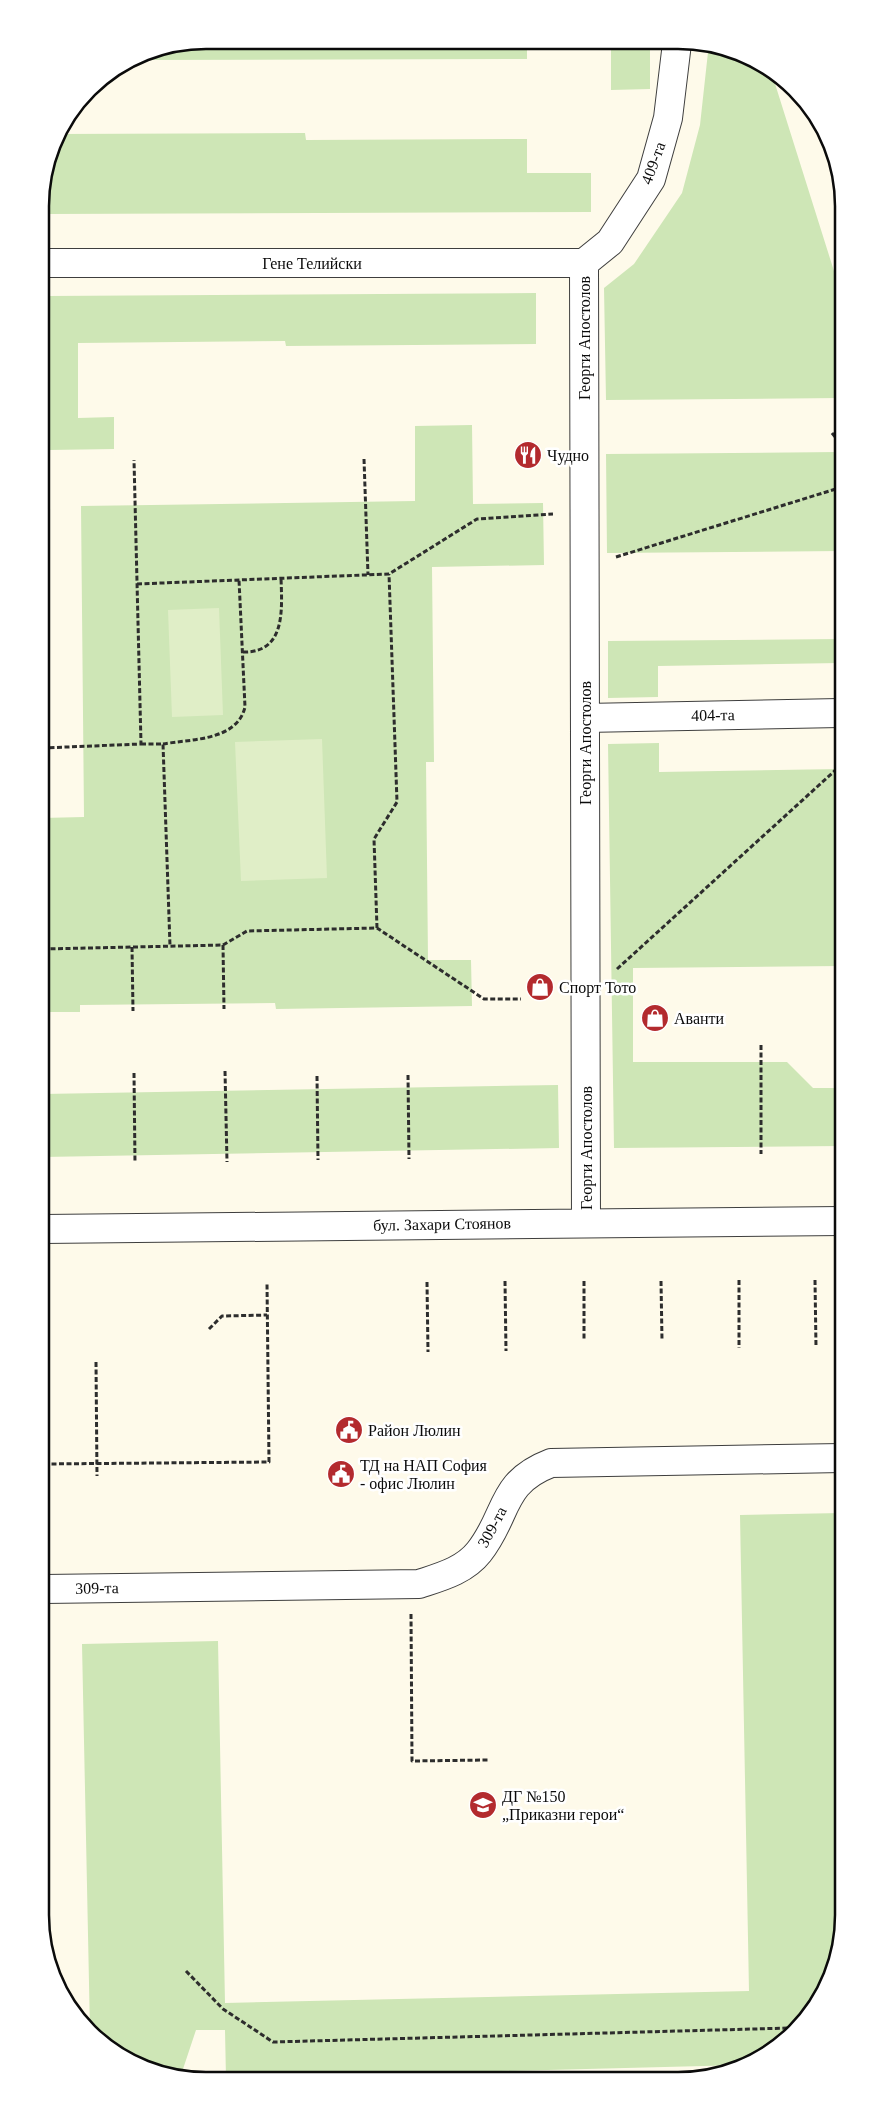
<svg xmlns="http://www.w3.org/2000/svg" width="884" height="2121" font-family="Georgia,serif">
  <style>
    .green { fill: #cee6b6 }
    .pitch { fill: #e0eec7 }
    .lines { fill: none; stroke-linecap: round; stroke-linejoin: round }
    .minor-casing { stroke: #3e3e3e; stroke-width: 30 }
    .path { stroke: #2d2d2d; stroke-width: 3; stroke-dasharray: 5 2.5; stroke-linecap: butt }
    .minor { stroke: #fff; stroke-width: 28 }
    .labels { text-anchor: middle; dominant-baseline: central; stroke-width: 5; stroke-linejoin: round; paint-order: stroke }
    .street-label { font-size: 16px; fill: #0b0b0b; stroke: #fff }
    .poi-label { font-size: 16px; fill: #0b0b0b; stroke: #fff; text-anchor: start }
    .rim { fill: none; stroke: #0b0b0b; stroke-width: 2.5 }
  </style>
  <rect width="100%" height="100%" fill="#fefaea"/>
  <path class="green" d="M206,40L527,42V59L131,60L143,53Z
    M611,43H650V89L611,90Z
    M709,43L752,57L771,71L839,287V398L606,400L604,288L634,264L682,193L700,125Z
    M305,133L306,140L527,139V173H591V212L46,214V239H41L40,195L57,134Z
    M536,293V344L286,346L285,341L78,343V418L114,417V449L49,450L48,296Z
    M472,425L473,504L543,503L544,565L432,567L434,762H426L428,960H471L472,1006L276,1009L275,1003L80,1005V1012H43L42,818L84,817L81,506L415,501V426Z
    M839,452L840,551L607,553L606,454Z
    M840,639V663L658,666V697L608,698V641Z
    M659,743V772L840,769L841,966L633,968V1062H787L813,1088H841V1146L614,1148L608,744Z
    M558,1085L559,1148L43,1157V1094Z
    M842,1513L844,1926L831,1978L803,2024L770,2053L743,2065L226,2078L225,2030H196L180,2078H174L96,2040L90,2031L82,1644L218,1641L225,2003L749,1991L740,1515Z"/>
  <path class="pitch" d="M219,608L223,715L172,717L168,610Z
    M322,739L327,878L241,881L235,742Z"/>
  <g class="lines">
    <g class="minor-casing">
      <path id="minor" d="M41,263H584
        M584,263L586,1223
        M584,263L610,242L651,179L668,118L677,43
        M585,718L840,713
        M43,1229L842,1221
        M44,1589L419,1584C440,1577 464,1571 479,1552C509,1514 499,1483 551,1463L842,1458"/>
    </g>
    <path class="path" d="M832,433L839,442
      M364,459L368,575
      M616,557L839,488
      M137,584L389,574L477,519L553,514
      M243,652C286,653 282,609 281,578
      M141,744H163L170,946
      M163,744C191,739 237,741 245,707L239,580
      M42,748L141,744L134,460
      M377,928L374,839L397,802L389,574
      M223,945L224,1009
      M132,947L133,1011
      M43,949L223,945L247,931L377,928L484,999H521
      M617,969L840,766
      M761,1045V1154
      M225,1071L227,1162
      M134,1073L135,1163
      M408,1075L409,1159
      M317,1076L318,1160
      M739,1280V1348
      M815,1280L816,1347
      M505,1281L506,1351
      M584,1281V1341
      M661,1281L662,1340
      M427,1282L428,1352
      M209,1329L222,1316L267,1315
      M96,1362L97,1476
      M44,1464L269,1462L267,1283
      M411,1614L412,1761L488,1760
      M186,1971L223,2009L273,2042L790,2028L818,2000"/>
    <use href="#minor" class="minor"/>
  </g>
  <defs>
    <g id="restaurant-disc" transform="scale(1.4375)"><circle r="9.5" fill="#b32a2e" stroke="#fff"/><path d="M-5-6h1v4h1v-4h1v4h1v-4h1v5L-1.5 .5V6h-2V.5L-5-1ZM5-6V6H3V1.5H1.5Q1.5-4 5-6Z" fill="#fff"/></g>
    <g id="shop-disc" transform="scale(1.4375)"><circle r="9.5" fill="#b32a2e" stroke="#fff"/><path d="M-5-2.5h2.3a2.7 3.5 0 0 1 5.4 0H5L5.5 6h-11ZM-1.5-2.5h3a1.5 2.3 0 0 0-3 0Z" fill="#fff"/></g>
    <g id="civic-disc" transform="scale(1.4375)"><circle r="9.5" fill="#b32a2e" stroke="#fff"/><path d="M-.6-6.5H3V-4.5H.6V-3L4-1V1h2V6H-6V1h2V-1L-.6-3ZM-1.2 2.5V6h2.4V2.5Z" fill="#fff"/></g>
    <g id="school-disc" transform="scale(1.4375)"><circle r="9.5" fill="#b32a2e" stroke="#fff"/><path d="M0-5L7-2L0 1L-7-2ZM-4 1L0 2.5L4 1V4Q0 6-4 4Z" fill="#fff"/></g>
  </defs>
  <g fill-rule="evenodd">
    <use href="#restaurant-disc" x="528" y="455"/>
    <use href="#shop-disc" x="540" y="987"/>
    <use href="#shop-disc" x="655" y="1018"/>
    <use href="#civic-disc" x="349" y="1430"/>
    <use href="#civic-disc" x="341" y="1474"/>
    <use href="#school-disc" x="483" y="1805"/>
  </g>
  <g class="labels">
    <g class="street-label">
      <text transform="translate(653 163) rotate(-70)">409-та</text>
      <text x="312" y="263">Гене Телийски</text>
      <text transform="translate(584 338) rotate(-90)">Георги Апостолов</text>
      <text transform="translate(713 715) rotate(-1)">404-та</text>
      <text transform="translate(585 743) rotate(-90)">Георги Апостолов</text>
      <text transform="translate(586 1148) rotate(-90)">Георги Апостолов</text>
      <text transform="translate(442 1224) rotate(-1)">бул. Захари Стоянов</text>
      <text transform="translate(492 1527) rotate(-62)">309-та</text>
      <text transform="translate(97 1588) rotate(-1)">309-та</text>
    </g>
    <g class="poi-label">
      <text x="547" y="455">Чудно</text>
      <text x="559" y="987">Спорт Тото</text>
      <text x="674" y="1018">Аванти</text>
      <text x="368" y="1430">Район Люлин</text>
      <text x="360" y="1465">ТД на НАП София<tspan x="360" dy="18">- офис Люлин</tspan></text>
      <text x="502" y="1796">ДГ №150<tspan x="502" dy="18">„Приказни герои“</tspan></text>
    </g>
  </g>
  <path d="M0 0H884V2121H0ZM206 49H678A157 157 0 0 1 835 206V1915A157 157 0 0 1 678 2072H206A157 157 0 0 1 49 1915V206A157 157 0 0 1 206 49Z" fill="#fff" fill-rule="evenodd"/>
  <path class="rim" d="M206 49H678A157 157 0 0 1 835 206V1915A157 157 0 0 1 678 2072H206A157 157 0 0 1 49 1915V206A157 157 0 0 1 206 49Z"/>
</svg>
